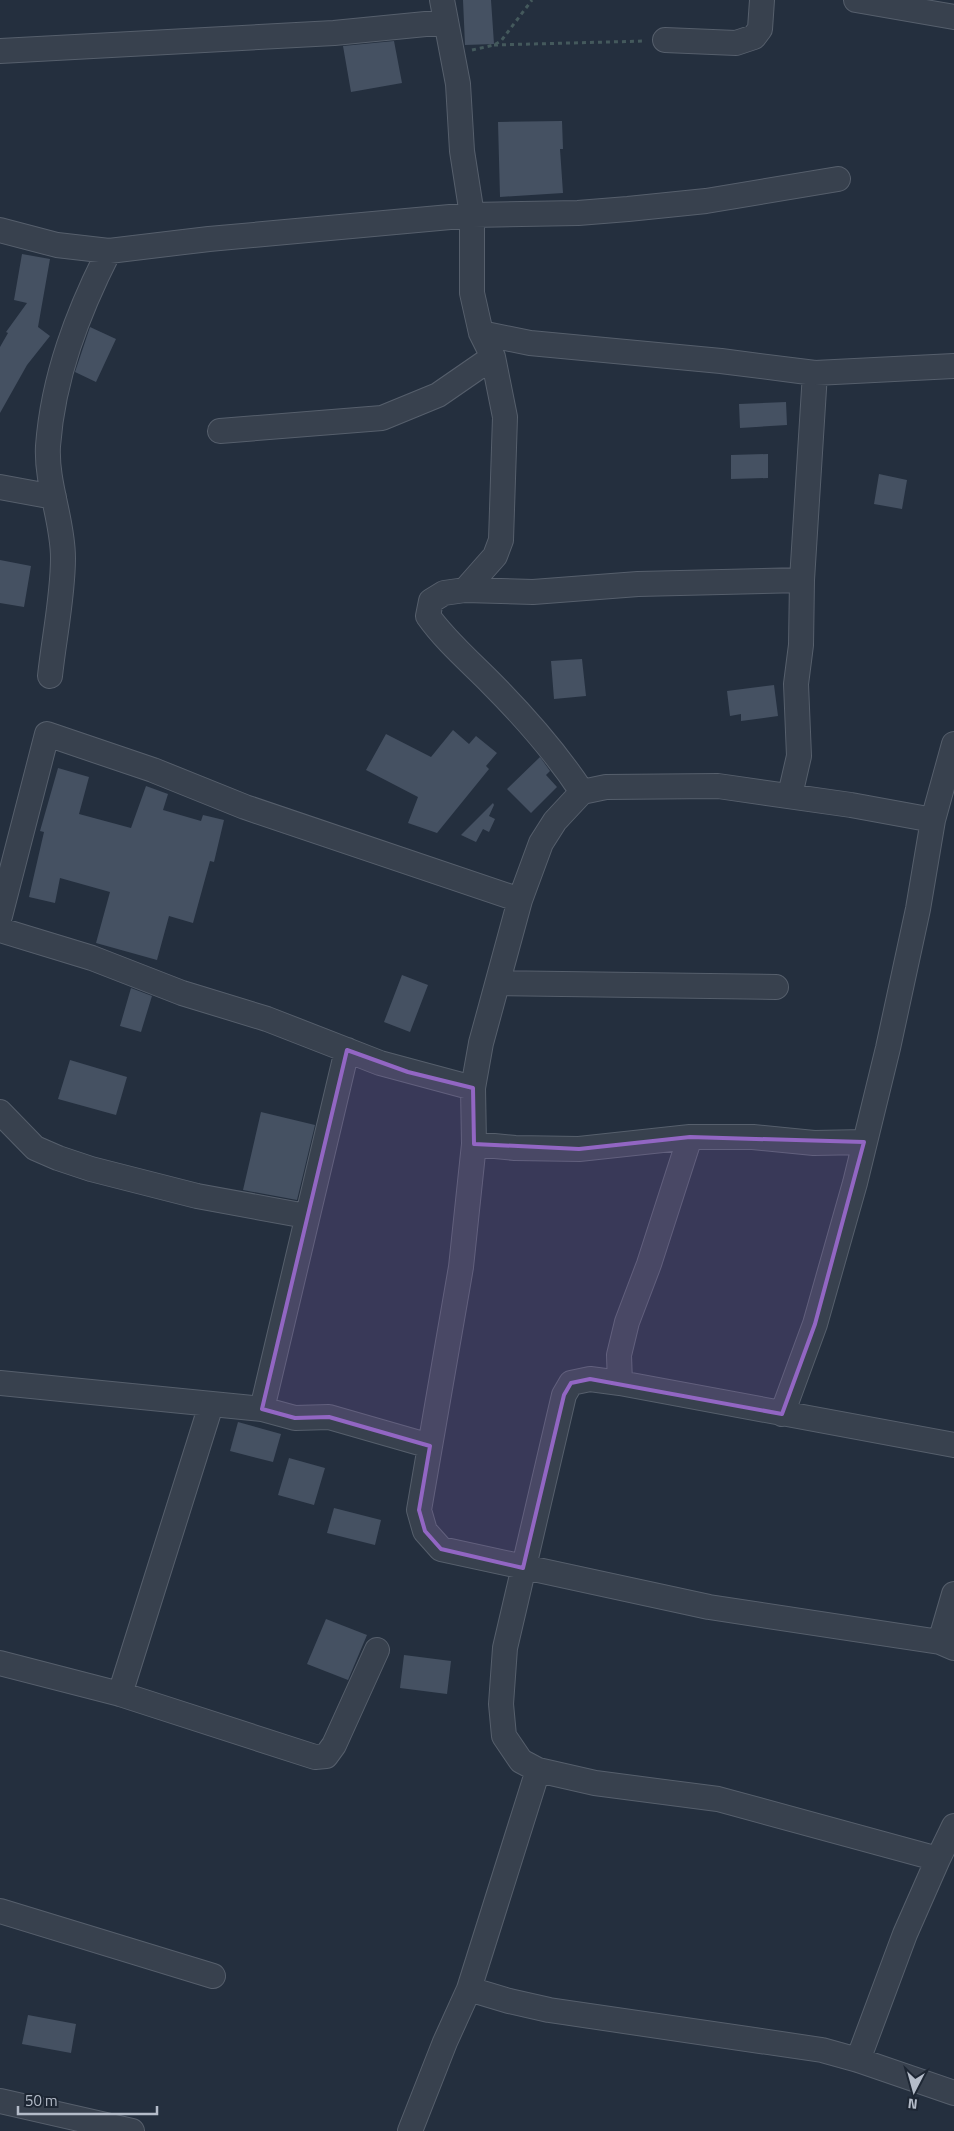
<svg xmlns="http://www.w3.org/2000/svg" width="954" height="2131" font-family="'Titillium Web',sans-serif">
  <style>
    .building { fill: #455162 }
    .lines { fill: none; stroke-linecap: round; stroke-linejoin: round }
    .minor-casing { stroke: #565f6c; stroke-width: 26 }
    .path { stroke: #44595c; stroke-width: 3; stroke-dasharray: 4 4; stroke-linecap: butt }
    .minor { stroke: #38414e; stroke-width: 24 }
    .marked { fill: #9266c3; fill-opacity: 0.2; stroke: #9266c3; stroke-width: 4; stroke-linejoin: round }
  </style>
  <rect width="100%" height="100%" fill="#242f3e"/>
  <path class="building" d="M463,0H491L494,44L465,45Z
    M394,41L402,83L351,92L343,46Z
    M562,121L563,149H560L563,193L500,197L498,122Z
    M22,254L50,259L38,327L50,336L27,365L0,413V347L8,333L6,332L27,303L14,300Z
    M90,327L116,339L96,382L75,372Z
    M786,402L787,425L740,428L739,404Z
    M768,454V478L731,479V455Z
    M879,474L907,480L902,509L874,504Z
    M0,560L31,566L24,607L0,603Z
    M582,659L586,696L554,699L551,661Z
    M774,685L778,716L741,721V714L730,716L727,691Z
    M453,730L469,744L476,736L497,753L486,766L489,769L437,833L408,823L418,797L366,770L386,734L431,757Z
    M540,757L550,771L546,775L557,787L531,813L507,789Z
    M58,768L89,777L79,814L131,828L146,786L168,794L163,810L201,821L203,815L224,820L214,862L210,861L193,923L169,916L157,960L96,943L110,892L60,878L55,903L29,897L44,832L40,831Z
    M493,803L494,805L489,816L495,819L489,832L483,829L476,842L461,835Z
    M402,975L428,985L410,1032L384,1022Z
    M131,988L152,996L141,1032L120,1026Z
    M70,1060L127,1077L116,1115L58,1099Z
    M261,1112L315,1125L297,1200L243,1190Z
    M238,1422L281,1434L273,1462L230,1451Z
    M289,1458L325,1468L314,1505L278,1495Z
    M334,1508L381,1520L375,1545L327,1533Z
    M326,1619L367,1635L348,1680L307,1664Z
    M404,1655L451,1661L447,1694L400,1688Z
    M28,2015L76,2024L71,2053L22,2044Z"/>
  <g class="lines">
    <g class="minor-casing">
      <path id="minor" d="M442,0L458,84L462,151L472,215V293L481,333L493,357L505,417L501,540L495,556L465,590
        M856,0L954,17
        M665,40L736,43L754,37L760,29L762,0
        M0,51L334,33L446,22
        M0,230L57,245L109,251L209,239L472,215L578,213L628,209L706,201L838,179
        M481,333L530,343L721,361L815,373L954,366
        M220,431L382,418L438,395L493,357
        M0,487L54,497
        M50,676C54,638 63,596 63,558C63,520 46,484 48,446C53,377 78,312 109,251
        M582,792C555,751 523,715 488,680C467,659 445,640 428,616L431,601L444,593L465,590L533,592L638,584L802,580
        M790,795L799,756L796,684L801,645L802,580L815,373
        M933,820L851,805L718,786L606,787L582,792L555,821L541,843L520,900L481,1043L473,1088L474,1144L461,1267L419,1510L425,1531L441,1549L709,1607L940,1642L954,1648
        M0,916L47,734L153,770L245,807L520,900
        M0,930L92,958L182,993L267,1019L380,1063L473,1088
        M498,983L776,987
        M0,1112L35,1148L58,1158L91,1169L197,1196L306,1216
        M474,1144L515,1148L579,1149L690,1137H753L814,1143L864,1142
        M0,1383L262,1409L295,1418L329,1417L430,1446
        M620,1383L619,1355L627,1322L649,1264L690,1137
        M262,1409L347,1050
        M782,1414L815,1324L855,1183L888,1048L918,909L933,820L954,744
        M954,1445L620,1383L590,1379L571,1383L564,1395L505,1648L501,1704L504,1736L521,1761L538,1770L595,1783L718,1799L938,1859L954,1826
        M940,1642L954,1594
        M0,1663L120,1694L315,1757L326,1756L334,1745L377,1650
        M120,1694L211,1405
        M0,1911L213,1976
        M469,1989L509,2001L549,2010L822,2050L858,2060L954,2093
        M858,2060L905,1934L938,1859
        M0,2101L132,2131
        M410,2131L445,2042L469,1989L538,1770"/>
    </g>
    <path class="path" d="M494,45L646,41
      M472,50L494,45L501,41L532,0"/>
    <use href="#minor" class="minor"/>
  </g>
  <path class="marked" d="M347,1050L408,1072L473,1088L474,1144L579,1149L690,1137L864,1142L815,1324L782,1414L590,1379L571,1383L564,1395L523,1568L441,1549L425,1531L419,1510L430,1446L329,1417L295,1418L262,1409Z"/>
  <g transform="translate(914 2091) rotate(186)" stroke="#1d2633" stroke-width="4" paint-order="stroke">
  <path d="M0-4L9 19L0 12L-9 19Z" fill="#b4bcc9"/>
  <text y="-8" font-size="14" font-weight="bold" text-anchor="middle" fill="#b4bcc9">N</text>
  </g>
  <path d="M18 2106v8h139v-8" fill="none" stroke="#b4bcc9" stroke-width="2.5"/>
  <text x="25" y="2106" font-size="15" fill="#b4bcc9" stroke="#1d2633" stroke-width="4" paint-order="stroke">50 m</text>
</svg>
